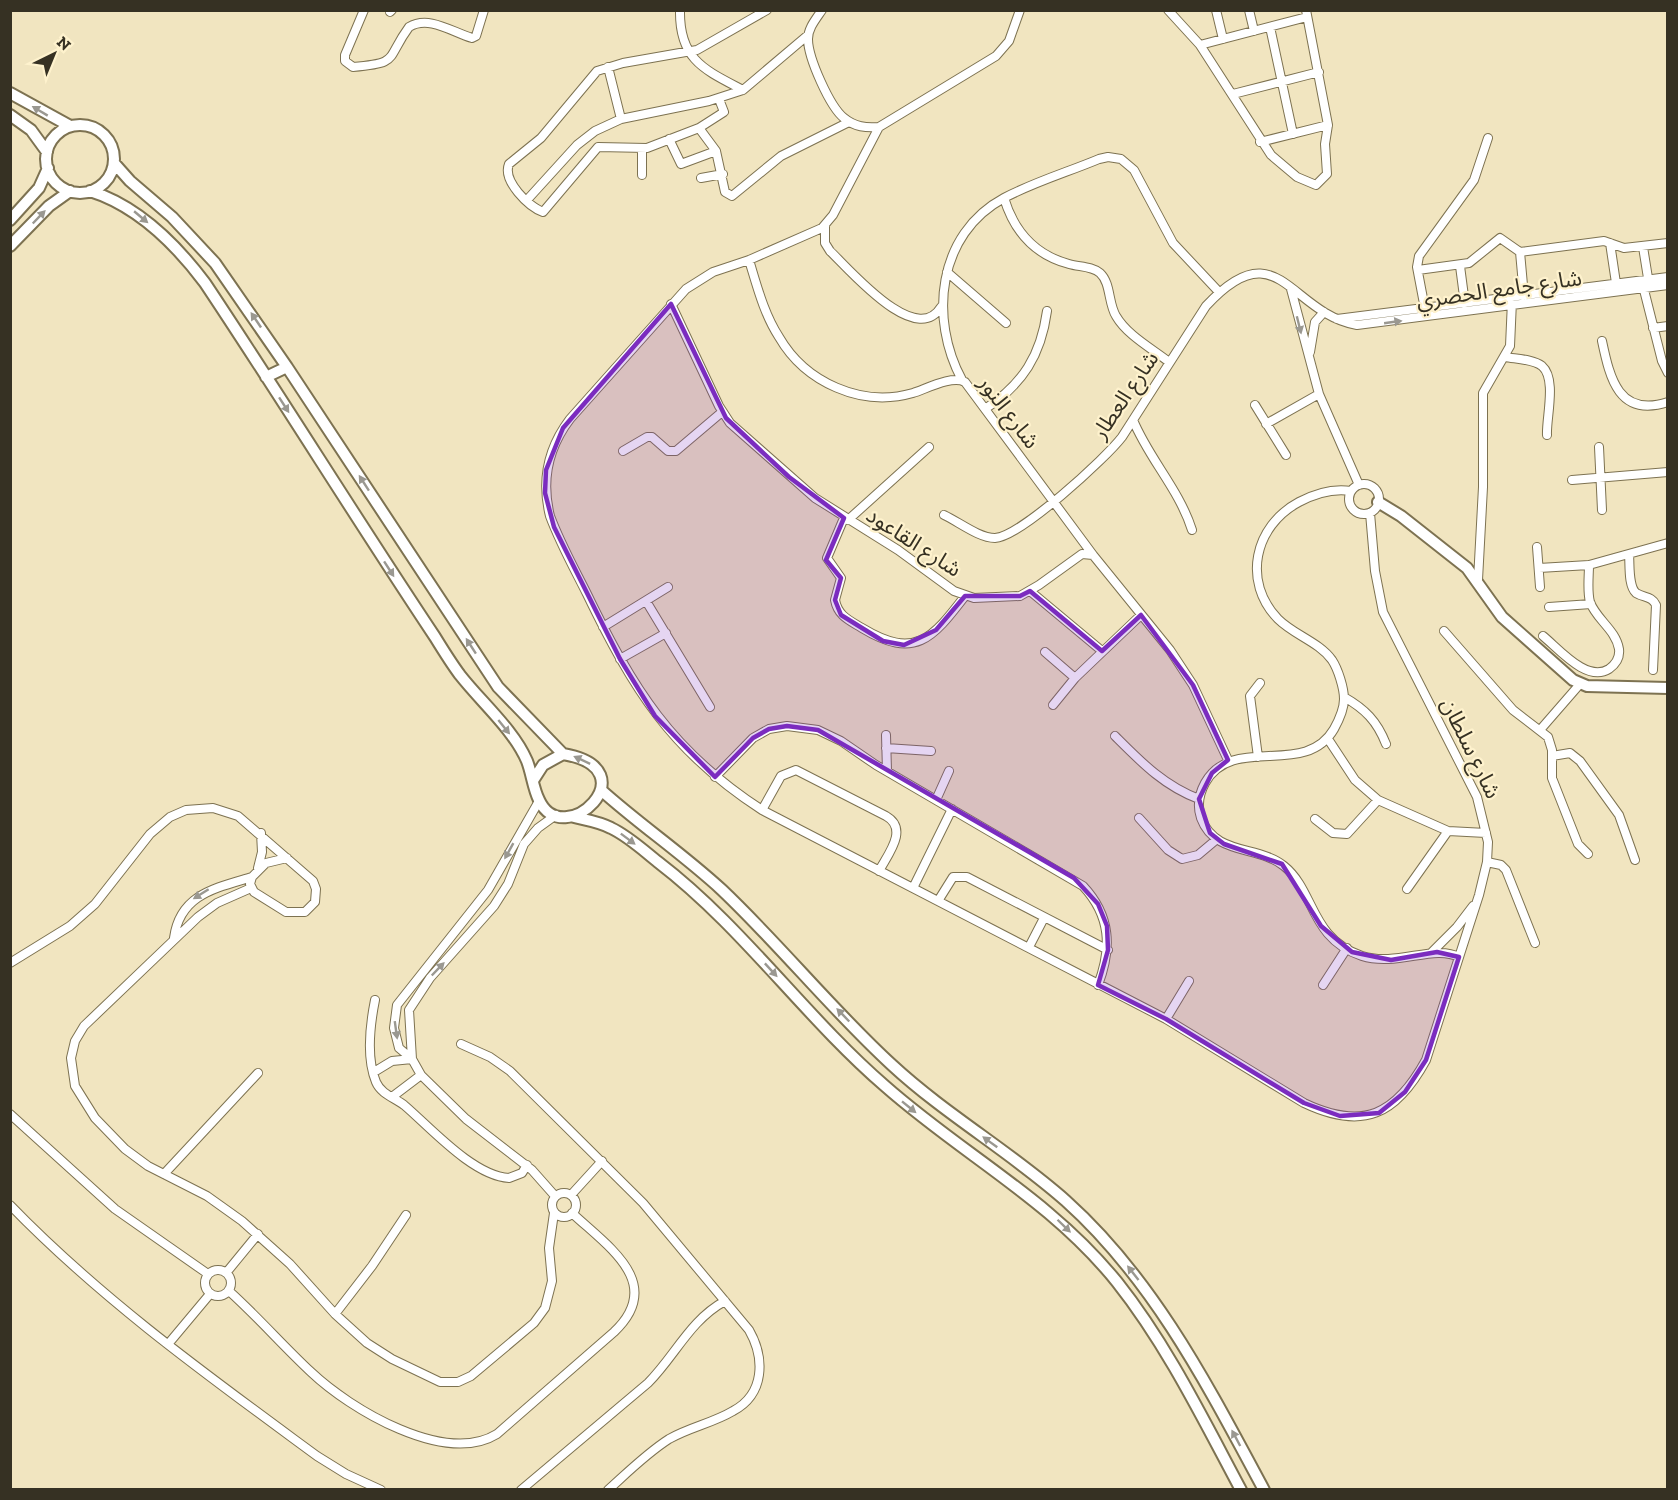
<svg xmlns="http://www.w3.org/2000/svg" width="1678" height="1500" font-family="'Zilla Slab','Noto Sans Arabic',serif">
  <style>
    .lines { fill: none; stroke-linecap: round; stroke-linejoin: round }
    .street-casing { stroke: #7d7251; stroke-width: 10 }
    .secondary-casing { stroke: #7d7251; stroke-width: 14 }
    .street { stroke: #fff; stroke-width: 8 }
    .secondary { stroke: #fff; stroke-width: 10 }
    .oneway { fill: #9a9891 }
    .marked { fill: #7b2cbf; fill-opacity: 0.2; stroke: #7b2cbf; stroke-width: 4.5; stroke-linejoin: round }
    .labels { text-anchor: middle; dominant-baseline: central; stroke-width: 4.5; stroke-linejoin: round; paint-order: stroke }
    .street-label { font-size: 22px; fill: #363123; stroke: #fef2cd }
  </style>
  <rect width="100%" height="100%" fill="#f1e5c0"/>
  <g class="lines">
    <g class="street-casing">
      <path id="street" d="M364,10L345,55V61L353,67C400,63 385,60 409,27C429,15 452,32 472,38L476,36L484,10
        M680,10C679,60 705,70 743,90
        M767,10L697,50L623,63L597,71L541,138L509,164C502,181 529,207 543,212L598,147L647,148L699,128L716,151L725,192L732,196L781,156L849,122
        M822,10C816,19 808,28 808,39C808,58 830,107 844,118C855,127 866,128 879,127
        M1020,10L1009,41L996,56L879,127L833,215L822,228L749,260L713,272L686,289L570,419C548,448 541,480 550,516C560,543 574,568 587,594C633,689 671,751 762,810L1166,1019L1304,1103C1363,1131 1396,1115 1426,1060L1479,895L1487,862L1488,842L1477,797L1383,612L1375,571L1370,513
        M1168,10L1200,45L1307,17
        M1216,10L1223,39
        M1249,10L1254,31
        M390,12L392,10
        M1270,27L1293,134
        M1200,45L1271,155L1297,177L1316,185L1327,174L1325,144L1328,125L1306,10
        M608,67L621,119
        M1233,94L1319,72
        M699,128L724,112L719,99
        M669,139L681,164L716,151
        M1260,142L1328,125
        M642,175V148
        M701,178L723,174
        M1004,198C1014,231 1035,255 1069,264C1079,267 1092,266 1100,273C1111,283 1108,303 1116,316C1127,335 1151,348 1169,362
        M527,200L577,145L595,131L621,119L709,101L743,90L808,35
        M825,225V243L830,251C850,270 916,348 941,307
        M1610,243L1616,283
        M1643,247L1648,278
        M1520,252L1604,241L1624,248L1668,243
        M749,260C757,286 764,314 779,337C805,382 861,408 913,393C926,389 952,375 965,382L1093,555
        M1460,266L1465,304
        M1418,270L1469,263L1500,238L1520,252L1524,296
        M947,272L1006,323
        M1642,282L1662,361L1668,373
        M1291,289L1319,394L1359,485
        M671,304L719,406L730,423L815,498L898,550L954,591L974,598L1020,596L1039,585L1082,554L1093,555L1170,650L1193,685L1228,760
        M1425,309L1417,267L1419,256L1474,180L1488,138
        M1337,319L1668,277
        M1653,328L1668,326
        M1602,341C1610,379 1619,418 1668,402
        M1310,352L1315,322L1324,312
        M1505,357C1516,359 1533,359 1542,366C1557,379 1546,418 1547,435
        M962,380C929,319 937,234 1004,198C1034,182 1068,172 1099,159L1108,157L1121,159L1134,170L1173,243L1219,292
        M1255,405L1286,455
        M985,409C1023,384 1041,355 1047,311
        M1133,420C1149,459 1179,489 1192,530
        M1266,424L1319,394
        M1599,447L1602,510
        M623,451L647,437H652L668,451H676L722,412
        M1572,480L1668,472
        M1349 499a15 15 0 1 1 30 0a15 15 0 1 1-30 0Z
        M1351,491C1332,488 1316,493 1299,502C1254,526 1242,582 1278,619C1294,635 1319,642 1332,660C1338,669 1344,688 1344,699C1344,709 1339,720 1334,729C1305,779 1233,733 1205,783C1199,794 1197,806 1201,818C1215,856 1258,845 1284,866C1315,891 1310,939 1362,956C1397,967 1434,944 1459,957
        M944,515C959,522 979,538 995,538C1020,537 1106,458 1122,437L1206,306C1278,228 1289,313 1357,325L1668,285
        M844,518L827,558L841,578L835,600C838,616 849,620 862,628C915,660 932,639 965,596
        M848,520L929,447
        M1537,547L1540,587
        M1629,555C1630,565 1628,586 1636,593C1644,598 1652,596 1656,605L1653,670
        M1539,568L1589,565L1668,543
        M1478,580L1483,487V393L1510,346L1512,301
        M1030,591L1102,651
        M646,601L710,707
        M1549,607L1591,604
        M603,627L668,587
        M1444,631L1513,710L1548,737L1552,750V778L1578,844L1588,854
        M1543,636C1559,649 1587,683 1609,669C1616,664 1620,657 1619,649C1616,630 1596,619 1590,602C1587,591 1589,576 1589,565
        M1045,652L1075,678
        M620,659L666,633
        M1344,697C1365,709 1377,721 1386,744
        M1053,705L1075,678L1141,615
        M1540,730L1580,684
        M886,735L887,771
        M1115,736C1141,762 1164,786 1199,799
        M1328,739L1355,780L1378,800L1448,831L1486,833
        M886,748L931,751
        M1552,756L1570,753L1580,761L1619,815L1635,860
        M1258,757L1250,696L1260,683
        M715,777L753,738L769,729L787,726L818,730L841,741L876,765L1083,886C1111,916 1112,948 1098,985
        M936,800L949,771
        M539,801L488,890L397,1005L394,1028L399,1048L412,1059L421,1075L466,1119L532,1170L555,1196
        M762,810L781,776L796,770L886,816C909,829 888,854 879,871
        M1139,818L1168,850L1182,859L1198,855L1217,839
        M1315,819L1333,833L1347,834L1378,800
        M1487,862L1501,865L1506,870L1535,943
        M258,868L262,852L261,833
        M251,888L217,903L198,917L84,1026L75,1041L71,1058L75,1086L95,1118L125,1149L148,1166L207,1196L242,1221L290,1264L335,1314L367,1343L392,1359L440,1382H458L471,1376L534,1323L545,1308L552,1281L549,1248L554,1213
        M913,888L952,809
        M1407,889L1448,831
        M938,901L953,877H967L1108,950
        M174,938C180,894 216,888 252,877
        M1029,947L1044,918
        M1431,953L1457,927L1473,906
        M10,963L70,926L95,904L150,834L170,817L186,810L213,808L238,816L313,881L316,889L315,902L305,912H286L254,892L250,884L252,877L266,863L287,858
        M1323,985L1347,948
        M375,1000C370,1025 366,1058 376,1082C381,1094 395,1098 404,1105C430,1127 473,1176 509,1178L522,1173L527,1165
        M1166,1019L1189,981
        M461,1044L490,1057L510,1071L643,1203L749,1330C765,1358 765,1394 733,1411C713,1423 690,1427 669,1439C647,1453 628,1472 608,1490
        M412,1059L409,1010L430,978L494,906L508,884L524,844L538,828L556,815
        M374,1072L392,1061L412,1059
        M392,1097L421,1075
        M10,1114L115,1209L208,1274
        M164,1174L258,1073
        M552 1205a12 12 0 1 1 24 0a12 12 0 1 1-24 0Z
        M571,1195L602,1161
        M10,1205C102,1300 211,1378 317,1456L346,1474L381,1490
        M205 1283a13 13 0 1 1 26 0a13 13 0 1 1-26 0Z
        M226,1273L258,1234
        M229,1291C258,1317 283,1346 311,1372C350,1409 445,1466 497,1434L614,1332C666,1283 607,1246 572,1213
        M335,1314L372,1266L406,1215
        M169,1343L210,1294
        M521,1490L648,1383C675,1356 690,1320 725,1301"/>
    </g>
    <g class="secondary-casing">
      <path id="secondary" d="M10,93L70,126
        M10,115L31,130L47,152
        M46 159a34 34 0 1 1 68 0a34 34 0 1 1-68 0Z
        M114,163L130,181L172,217L215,263L287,367L498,687L563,754
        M90,191C138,206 175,243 205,283C283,400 357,520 435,637C443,650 451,663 460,675C482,703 513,729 527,761C532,774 533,788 539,800C563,853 652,769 563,754L543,765L534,779
        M10,220L39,188L48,168
        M10,246L49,206L70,191
        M266,377L287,367
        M1378,502L1401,516L1467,568L1502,617L1573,680L1587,686L1668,688
        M601,790C640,825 683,854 722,890C781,946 832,1010 892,1065C946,1115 1011,1152 1066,1201C1154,1280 1208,1386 1264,1490
        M574,817C587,820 600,822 611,828C628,836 643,850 658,862C743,927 804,1016 885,1086C963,1155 1050,1199 1117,1282C1167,1345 1203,1419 1241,1490"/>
    </g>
    <use href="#street" class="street"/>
    <use href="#secondary" class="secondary"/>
  </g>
  <defs><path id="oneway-solid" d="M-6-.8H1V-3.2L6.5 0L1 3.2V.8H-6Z" transform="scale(1.5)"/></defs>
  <g class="oneway">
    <use href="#oneway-solid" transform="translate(40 111) rotate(-149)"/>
    <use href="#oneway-solid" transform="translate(39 217) rotate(-46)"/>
    <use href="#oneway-solid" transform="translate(141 217) rotate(40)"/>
    <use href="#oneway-solid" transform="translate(256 320) rotate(-124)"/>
    <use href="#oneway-solid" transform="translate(1393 322) rotate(-8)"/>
    <use href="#oneway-solid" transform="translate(1299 325) rotate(76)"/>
    <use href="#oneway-solid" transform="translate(284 405) rotate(57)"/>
    <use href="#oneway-solid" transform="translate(364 483) rotate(-123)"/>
    <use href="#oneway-solid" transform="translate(389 569) rotate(57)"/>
    <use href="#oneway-solid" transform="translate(471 646) rotate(-123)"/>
    <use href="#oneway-solid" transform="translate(504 727) rotate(51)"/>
    <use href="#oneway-solid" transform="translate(582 760) rotate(-155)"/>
    <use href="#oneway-solid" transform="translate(628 839) rotate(37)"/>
    <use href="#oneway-solid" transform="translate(509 851) rotate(119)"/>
    <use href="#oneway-solid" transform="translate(201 894) rotate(148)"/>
    <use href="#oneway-solid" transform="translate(438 969) rotate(-46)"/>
    <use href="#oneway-solid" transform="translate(771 970) rotate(47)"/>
    <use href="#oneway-solid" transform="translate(843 1015) rotate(-134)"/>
    <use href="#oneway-solid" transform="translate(396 1030) rotate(82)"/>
    <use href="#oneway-solid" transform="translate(909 1107) rotate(39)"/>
    <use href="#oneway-solid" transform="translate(990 1142) rotate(-144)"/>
    <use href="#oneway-solid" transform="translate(1064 1226) rotate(44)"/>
    <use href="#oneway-solid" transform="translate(1133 1273) rotate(-128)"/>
    <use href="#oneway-solid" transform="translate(1236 1438) rotate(-118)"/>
  </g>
  <path class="marked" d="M671,304L726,418L789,477L844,518L826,560L841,578L835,600L841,615L883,641L904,645L936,630L965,596H1020L1030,591L1102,651L1141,615L1193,685L1228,760L1212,773L1199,799L1210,833L1224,844L1282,864L1321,926L1352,952L1391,960L1437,952L1459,957L1426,1060L1405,1092L1379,1113L1340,1116L1304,1103L1166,1019L1098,985L1108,950L1107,926L1098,904L1074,878L818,730L787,726L769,729L753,738L715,777L655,716L620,659L554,527L545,493L546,470L563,428Z"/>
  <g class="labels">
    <g class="street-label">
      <text transform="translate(1499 289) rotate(-8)">شارع جامع الحصري</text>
      <text transform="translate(1125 395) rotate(-56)">شارع العطار</text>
      <text transform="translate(1009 412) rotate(53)">شارع النور</text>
      <text transform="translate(914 542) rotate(33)">شارع القاعود</text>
      <text transform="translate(1471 748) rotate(64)">شارع سلطان</text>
    </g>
  </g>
  <rect width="1678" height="1500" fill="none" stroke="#363123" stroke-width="24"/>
  <g transform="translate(54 54) rotate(43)" stroke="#fef2cd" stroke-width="4.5" paint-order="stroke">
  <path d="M0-4.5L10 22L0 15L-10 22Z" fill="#363123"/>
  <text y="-9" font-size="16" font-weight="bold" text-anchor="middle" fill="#363123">N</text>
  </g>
</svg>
